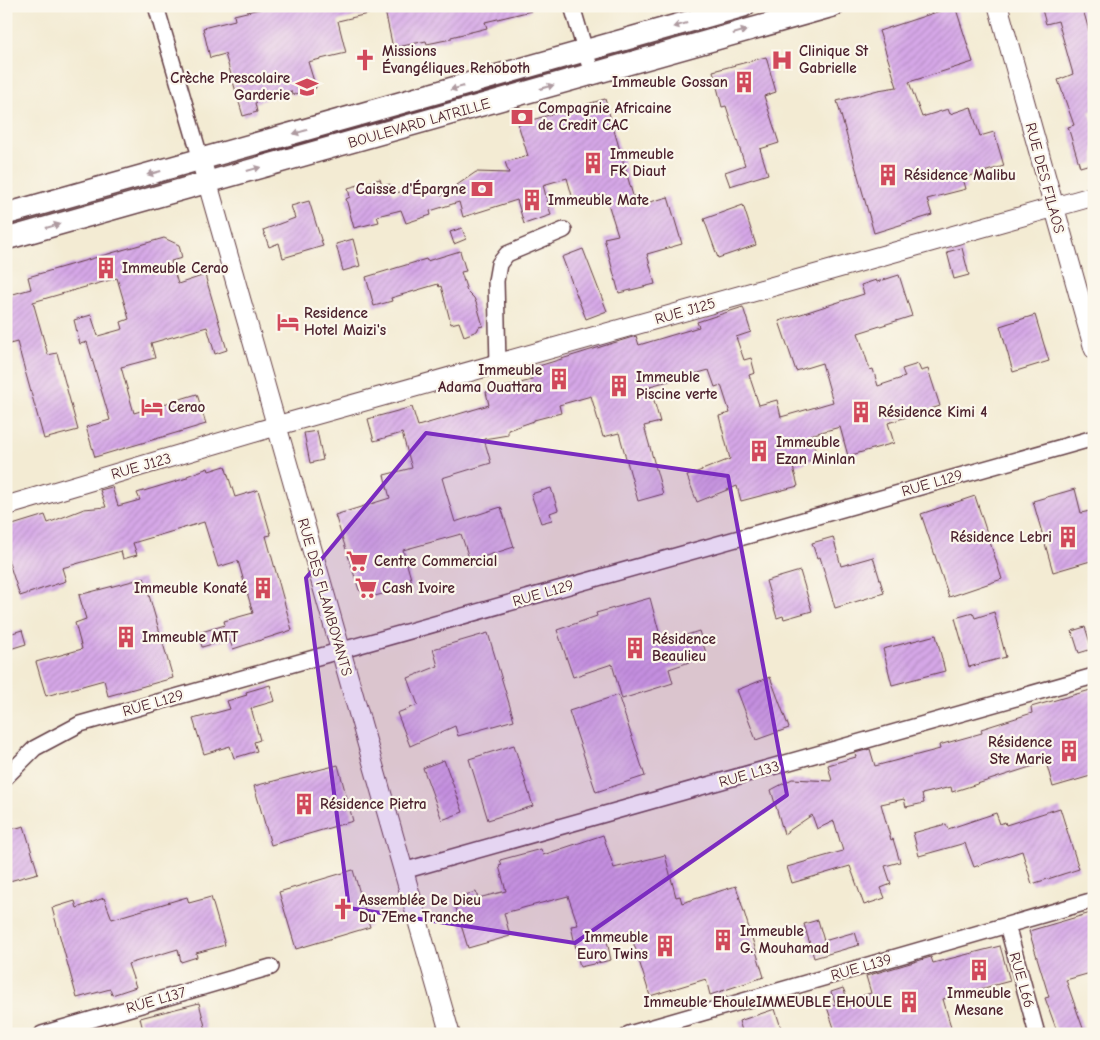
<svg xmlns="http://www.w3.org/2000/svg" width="1100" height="1040" font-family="'Comic Neue',sans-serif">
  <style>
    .building { fill: url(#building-hatch) }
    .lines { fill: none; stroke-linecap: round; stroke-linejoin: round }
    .minor-casing { stroke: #633e44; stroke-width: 18 }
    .tertiary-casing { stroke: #633e44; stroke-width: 21 }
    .secondary-casing { stroke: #633e44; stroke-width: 24 }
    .minor { stroke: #fff; stroke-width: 15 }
    .tertiary { stroke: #fff; stroke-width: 19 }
    .secondary { stroke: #fff; stroke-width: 21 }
    .oneway { fill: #ae9aa0 }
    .marked { fill: #7b2cbf; fill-opacity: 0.2; stroke: #7b2cbf; stroke-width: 4; stroke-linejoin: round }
    .labels { text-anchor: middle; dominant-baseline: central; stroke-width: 4.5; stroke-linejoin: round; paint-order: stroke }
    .poi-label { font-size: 15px; font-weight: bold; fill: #4a1f2b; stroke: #fbf7ec; text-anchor: start }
    .street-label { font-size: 15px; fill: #4a1f2b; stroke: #fbf7ec }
  </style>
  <defs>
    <pattern id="building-hatch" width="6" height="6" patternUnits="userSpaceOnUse" patternTransform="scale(1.25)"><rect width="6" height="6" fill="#d5a7e7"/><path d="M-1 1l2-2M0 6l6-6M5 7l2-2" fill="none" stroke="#b88fc6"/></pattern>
  </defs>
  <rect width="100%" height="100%" fill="#fbf7ec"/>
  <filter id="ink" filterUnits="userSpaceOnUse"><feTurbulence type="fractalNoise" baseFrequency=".02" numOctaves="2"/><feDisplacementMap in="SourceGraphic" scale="10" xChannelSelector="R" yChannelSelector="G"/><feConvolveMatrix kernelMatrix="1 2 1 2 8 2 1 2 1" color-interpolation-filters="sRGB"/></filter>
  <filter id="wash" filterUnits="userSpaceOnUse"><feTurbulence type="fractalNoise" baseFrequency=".0096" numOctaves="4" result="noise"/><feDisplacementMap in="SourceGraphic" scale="20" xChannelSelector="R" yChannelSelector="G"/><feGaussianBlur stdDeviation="1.12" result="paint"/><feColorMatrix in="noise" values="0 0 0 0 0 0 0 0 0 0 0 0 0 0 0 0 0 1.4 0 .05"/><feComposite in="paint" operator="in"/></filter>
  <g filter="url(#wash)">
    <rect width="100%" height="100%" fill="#f3ebd3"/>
    <g id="blocks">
      <path class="building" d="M272,6H379L380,11L338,21L346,53L308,62L316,88L292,95L291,91L255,103L257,112L243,116L225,54L210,58L203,28L235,20L234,15Z
        M384,6H530L531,11L485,22L487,28L451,37V39L427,44L426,41L393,48Z
        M955,6L973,62L909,82L922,117L948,109L950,114L971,107L980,136L994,132L1004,166L963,178L966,189L927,199L932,215L874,233L837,101L878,90L897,87L879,31Z
        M1041,6H1082L1094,48V110L1089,112L1094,124V163L1080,167L1068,127L1074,125L1058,80L1073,74L1058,21L1046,24Z
        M766,57L776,92L764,96L779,143L760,149L768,174L730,186L725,172L745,165L726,106L722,107L713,71Z
        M605,99L636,206L668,197L682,244L647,254L655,284L619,293L604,238L618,235L605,194L574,203L567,178L543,185L551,215L524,224L517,200L463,217L459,202L430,211L431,215L406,223L401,210L377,216L379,222L354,228L346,199L350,197L348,188L380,179L382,186L390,184L393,194L423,185L424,190L437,186L441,196L476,172L509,173L505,162L528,156L518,124Z
        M309,201L323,246L283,258L279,243L269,247L263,230L295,218L291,206Z
        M743,205L756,245L718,258L704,219Z
        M462,228L466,239L454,244L450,232Z
        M164,238L179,245L182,258L171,261L178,284L205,275L227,350L215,354L207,327L151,343L155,358L121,367L134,413L197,394L206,424L95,457L86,427L110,420L87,342L80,344L74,320L91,315L98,336L123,329L121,322L129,319L117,278L33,302L48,355L57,353L78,430L44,439L17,342L6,345V296L31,289L28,277Z
        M353,239L360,266L343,271L336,244Z
        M962,248L969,275L954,279L947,252Z
        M583,249L607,311L586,319L562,257Z
        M460,251L466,271L461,272L467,291L474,298L477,305L483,326L479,327L477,331L464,336L459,322L451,324L441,286L439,287L438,284L391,298L392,301L374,306L366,277L426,259L427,261Z
        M899,275L912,316L858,333L870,370L873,369L878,386L905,377L902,369L918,364L921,371L928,369L940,406L888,423L894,443L848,456L840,427L810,435L818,458L793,467L798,486L741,501L737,486L697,502L687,476L730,459L719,416L730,413L721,385L715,387L709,370L650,386L660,422L644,426L663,494L638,501L619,433L603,437L591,396L559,405L561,413L534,420V421L508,430V435L484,439L491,463L442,478L455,522L501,507L514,547L470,561L461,534L403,550L413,586L371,597L359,590L335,515L390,498L384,475L412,468L402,433L374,441L368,419L412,407L418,426L489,405L486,392L532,380L529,369L636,336L639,345L699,327L697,322L743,307L751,332L736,337L744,360L751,358L755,373L749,375L759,405L777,400L781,417L833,402L822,363L796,371L779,321L864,294L861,285L876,280L877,282Z
        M1035,315L1049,361L1013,372L1000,326Z
        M317,431L323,460L310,463L304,433Z
        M225,466L235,497L258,490L271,535L266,536L292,630L233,649L229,639L202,647L198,633L225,625L224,621L253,613L238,561L218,567L204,522L133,543L137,555L123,559L121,551L62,568L66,581L20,596L6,554V527L45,515L48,523L84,509L106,507L100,490L112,487L118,506L140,500L137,493L187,478V476L208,468L209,471Z
        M551,488L558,510L550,513L552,520L541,523L531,494Z
        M1075,489L1081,513L1094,510V560L1053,572L1033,501Z
        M975,496L1002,579L949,597L921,514Z
        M833,537L841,566L873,557L884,593L835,608L820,557L817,558L812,543Z
        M800,571L812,611L784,619L783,616L777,618L766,581Z
        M144,578L173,678L108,696L104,680L46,696L36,662L82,649L75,623L86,619L79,595Z
        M650,598L662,643L699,631L707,656L669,669L673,683L622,699L612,664L573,677L557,630L597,616L596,613Z
        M994,612L1006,657L969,667L955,618L973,613L975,618Z
        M1085,627L1092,649L1079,653L1072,631Z
        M22,630L26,644L10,649L6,635Z
        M488,633L514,720L458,736L455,726L410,746L397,713L418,705L408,678L438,666L433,649Z
        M936,635L945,671L892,685L883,649Z
        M770,677L789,728L756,740L737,690Z
        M270,685L275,701L251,708L260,740L254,742L257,751L234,758L230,746L204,754L193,719L230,709L227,701L247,695L246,692Z
        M1094,689V715L1090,716L1094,727V775L1053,787L1046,762L952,792L951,787L922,794L924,803L906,807L904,799L881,804L891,840L893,839L900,862L885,866L891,884L881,888L885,898L864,905L850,866L792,883L787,867L843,851L834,821L817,829L812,815L784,834L771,790L792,779L832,781L828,765L856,757L855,753L870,749L875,766L940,749L939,745L982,733L981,729L1032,713L1031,707Z
        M618,695L645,776L596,792L569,711Z
        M514,745L533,806L488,820L469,759Z
        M444,760L463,812L442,820L423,768Z
        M338,765L353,821L271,845L254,786Z
        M1060,808L1079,869L1032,884L1022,851L974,867L965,843L919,856L913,833L946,824L948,829L996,813L1000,824L1005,822L1006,825Z
        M24,826L38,873L6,882V831Z
        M603,835L614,868L665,855L676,897L680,896L682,903L736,886L764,977L710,995L706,979L650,996L631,935L607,941L611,960L580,967L571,926L578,925L568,896L504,913L510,936L468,948L453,898L476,892L478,898L506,891L499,866L502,865L500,860L541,849L543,855Z
        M353,870L370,927L296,949L279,892Z
        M187,897L189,903L211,897L225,945L196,953L197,957L181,962L178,949L128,964L136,987L112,995L110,989L77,998L52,908L75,901L77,908L104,898L112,919Z
        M1094,912V972L1066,980L1085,1034H1058L1045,998L1049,997L1029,931Z
        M818,920L824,941L855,932L859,945L814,958L804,924Z
        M1000,946L1010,981L943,999L953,1034H836L827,1007L836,1004L831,992L843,988L848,1000L871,993L866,976L931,957L933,963Z
        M199,1003L207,1034H144L140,1018Z
        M775,1009L783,1034H743L739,1021Z"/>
    </g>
  </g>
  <g filter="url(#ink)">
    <use href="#blocks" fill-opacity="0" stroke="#633e44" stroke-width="1"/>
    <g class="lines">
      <g class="minor-casing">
        <path id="minor" d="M156,6L201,160
          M572,6L592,74
          M498,364L496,281L499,264L507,254L564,230
          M6,777L35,748L80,724L1094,438
          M403,871L1094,676
          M1007,925L1037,1034
          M42,1034L271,967
          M629,1034L1094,900"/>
      </g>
      <g class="tertiary-casing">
        <path id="tertiary" d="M998,6L1094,349
          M201,160L450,1034
          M6,506L276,426L1094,196"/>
      </g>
      <g class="secondary-casing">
        <path id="secondary" d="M6,214L744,6
          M6,239L833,6"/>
      </g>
      <use href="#minor" class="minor"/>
      <use href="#tertiary" class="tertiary"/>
      <use href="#secondary" class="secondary"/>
    </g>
    <defs><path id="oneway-solid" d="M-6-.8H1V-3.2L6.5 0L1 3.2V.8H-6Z" transform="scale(1.25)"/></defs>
    <g class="oneway">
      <use href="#oneway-solid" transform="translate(680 25) rotate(164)"/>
      <use href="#oneway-solid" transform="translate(740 32) rotate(-16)"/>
      <use href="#oneway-solid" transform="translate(547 87) rotate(-16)"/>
      <use href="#oneway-solid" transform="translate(457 88) rotate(164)"/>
      <use href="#oneway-solid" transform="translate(300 132) rotate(164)"/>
      <use href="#oneway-solid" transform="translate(254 169) rotate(-16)"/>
      <use href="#oneway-solid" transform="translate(154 173) rotate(165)"/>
      <use href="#oneway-solid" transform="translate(53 226) rotate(-16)"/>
    </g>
  </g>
  <path class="marked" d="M426,433L728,476L787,795L575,943L349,908L306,578Z"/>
  <defs>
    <g id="church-bare" transform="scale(1.725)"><path d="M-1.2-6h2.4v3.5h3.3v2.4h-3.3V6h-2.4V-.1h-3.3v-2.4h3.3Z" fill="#d1495b" stroke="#fbf7ec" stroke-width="2.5" paint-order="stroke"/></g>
    <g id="hospital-bare" transform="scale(1.725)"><path d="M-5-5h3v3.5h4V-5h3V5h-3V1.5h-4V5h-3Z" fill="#d1495b" stroke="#fbf7ec" stroke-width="2.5" paint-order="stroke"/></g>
    <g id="building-bare" transform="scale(1.725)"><path d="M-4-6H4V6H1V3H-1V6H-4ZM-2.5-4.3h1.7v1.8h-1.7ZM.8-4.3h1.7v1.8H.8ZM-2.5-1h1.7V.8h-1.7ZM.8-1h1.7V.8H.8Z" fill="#d1495b" stroke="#fbf7ec" stroke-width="2.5" paint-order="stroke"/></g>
    <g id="school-bare" transform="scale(1.725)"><path d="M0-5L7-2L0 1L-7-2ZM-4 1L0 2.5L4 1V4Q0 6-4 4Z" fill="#d1495b" stroke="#fbf7ec" stroke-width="2.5" paint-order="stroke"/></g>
    <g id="bank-bare" transform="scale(1.725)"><path d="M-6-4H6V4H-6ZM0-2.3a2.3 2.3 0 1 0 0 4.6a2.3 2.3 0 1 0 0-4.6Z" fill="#d1495b" stroke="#fbf7ec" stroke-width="2.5" paint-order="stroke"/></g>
    <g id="hotel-bare" transform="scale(1.725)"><path d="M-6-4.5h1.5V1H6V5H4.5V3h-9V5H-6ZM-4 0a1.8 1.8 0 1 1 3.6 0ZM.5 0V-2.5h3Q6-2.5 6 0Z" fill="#d1495b" stroke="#fbf7ec" stroke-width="2.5" paint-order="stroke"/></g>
    <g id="supermarket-bare" transform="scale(1.725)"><path d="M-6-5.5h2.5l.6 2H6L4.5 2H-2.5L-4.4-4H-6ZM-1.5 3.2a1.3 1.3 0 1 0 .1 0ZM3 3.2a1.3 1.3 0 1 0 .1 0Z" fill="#d1495b" stroke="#fbf7ec" stroke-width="2.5" paint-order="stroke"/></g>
  </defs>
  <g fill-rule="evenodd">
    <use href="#church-bare" x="365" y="60"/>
    <use href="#hospital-bare" x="782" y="60"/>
    <use href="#building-bare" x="744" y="82"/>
    <use href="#school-bare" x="307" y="87"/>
    <use href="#bank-bare" x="522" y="117"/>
    <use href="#building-bare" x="593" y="163"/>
    <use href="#building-bare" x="888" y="175"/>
    <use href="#bank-bare" x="482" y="189"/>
    <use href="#building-bare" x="532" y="200"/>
    <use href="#building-bare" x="106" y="268"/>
    <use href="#hotel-bare" x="288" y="322"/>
    <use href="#building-bare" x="559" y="379"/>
    <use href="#building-bare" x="619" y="386"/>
    <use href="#hotel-bare" x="152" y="407"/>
    <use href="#building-bare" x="861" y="412"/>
    <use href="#building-bare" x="759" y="451"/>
    <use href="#building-bare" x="1068" y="537"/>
    <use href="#supermarket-bare" x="357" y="561"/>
    <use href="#building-bare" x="263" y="588"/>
    <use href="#supermarket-bare" x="366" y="588"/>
    <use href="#building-bare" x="126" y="637"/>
    <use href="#building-bare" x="635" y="648"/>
    <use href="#building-bare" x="1069" y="751"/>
    <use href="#building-bare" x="304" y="804"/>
    <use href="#church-bare" x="343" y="909"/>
    <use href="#building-bare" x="723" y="940"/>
    <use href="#building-bare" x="665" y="946"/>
    <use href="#building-bare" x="979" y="970"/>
    <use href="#building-bare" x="909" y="1002"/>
  </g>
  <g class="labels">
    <g class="poi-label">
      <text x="382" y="51">Missions<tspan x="382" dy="17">Évangéliques Rehoboth</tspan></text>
      <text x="799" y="51">Clinique St<tspan x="799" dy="17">Gabrielle</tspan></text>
      <text x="290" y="78" text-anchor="end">Crèche Prescolaire<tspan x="290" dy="17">Garderie</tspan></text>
      <text x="728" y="82" text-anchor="end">Immeuble Gossan</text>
      <text x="538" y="108">Compagnie Africaine<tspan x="538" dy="17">de Credit CAC</tspan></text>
      <text x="610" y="154">Immeuble<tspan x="610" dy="17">FK Diaut</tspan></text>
      <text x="904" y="175">Résidence Malibu</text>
      <text x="466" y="189" text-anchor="end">Caisse d'Épargne</text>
      <text x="548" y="200">Immeuble Mate</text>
      <text x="122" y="268">Immeuble Cerao</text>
      <text x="304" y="313">Residence<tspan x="304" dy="17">Hotel Maizi's</tspan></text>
      <text x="542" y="370" text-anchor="end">Immeuble<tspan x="542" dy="17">Adama Ouattara</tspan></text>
      <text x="636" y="377">Immeuble<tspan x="636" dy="17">Piscine verte</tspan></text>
      <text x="168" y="407">Cerao</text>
      <text x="878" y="412">Résidence Kimi 4</text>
      <text x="776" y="442">Immeuble<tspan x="776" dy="17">Ezan Minlan</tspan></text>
      <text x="1052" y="537" text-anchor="end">Résidence Lebri</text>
      <text x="374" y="561">Centre Commercial</text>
      <text x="247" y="588" text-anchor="end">Immeuble Konaté</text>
      <text x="382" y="588">Cash Ivoire</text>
      <text x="142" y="637">Immeuble MTT</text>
      <text x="652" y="639">Résidence<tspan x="652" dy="17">Beaulieu</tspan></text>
      <text x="1052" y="742" text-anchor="end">Résidence<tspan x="1052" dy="17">Ste Marie</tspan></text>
      <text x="320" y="804">Résidence Pietra</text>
      <text x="359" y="900">Assemblée De Dieu<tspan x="359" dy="17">Du 7Eme Tranche</tspan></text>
      <text x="740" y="931">Immeuble<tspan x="740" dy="17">G. Mouhamad</tspan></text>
      <text x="648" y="937" text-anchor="end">Immeuble<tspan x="648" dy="17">Euro Twins</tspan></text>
      <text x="979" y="993" text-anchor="middle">Immeuble<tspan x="979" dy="17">Mesane</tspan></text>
      <text x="892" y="1002" text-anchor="end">Immeuble EhouleIMMEUBLE EHOULE</text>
    </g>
    <g class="street-label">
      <text transform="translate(419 123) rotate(-16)">BOULEVARD LATRILLE</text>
      <text transform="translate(1045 178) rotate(75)">RUE DES FILAOS</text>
      <text transform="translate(685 311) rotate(-16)">RUE J125</text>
      <text transform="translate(141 466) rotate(-16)">RUE J123</text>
      <text transform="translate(932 483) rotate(-16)">RUE L129</text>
      <text transform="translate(543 593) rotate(-16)">RUE L129</text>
      <text transform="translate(325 597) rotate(74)">RUE DES FLAMBOYANTS</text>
      <text transform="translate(153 703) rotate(-16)">RUE L129</text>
      <text transform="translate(749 774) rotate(-16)">RUE L133</text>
      <text transform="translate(861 967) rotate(-16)">RUE L139</text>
      <text transform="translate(1022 980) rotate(74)">RUE L66</text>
      <text transform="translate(156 1000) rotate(-16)">RUE L137</text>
    </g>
  </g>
  <rect width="1100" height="1040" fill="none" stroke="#fbf7ec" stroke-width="25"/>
</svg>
